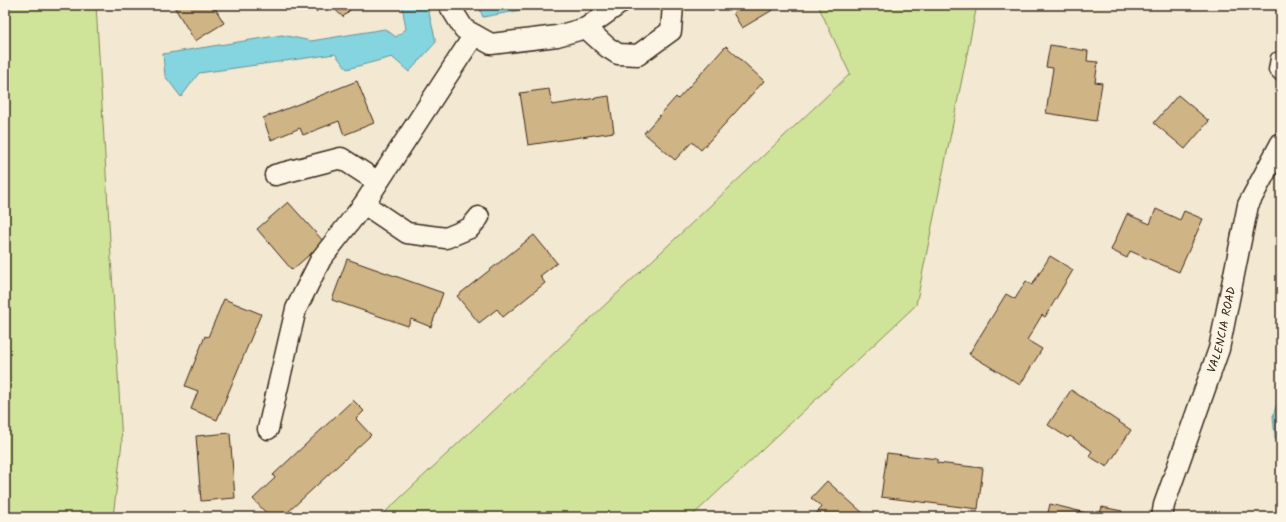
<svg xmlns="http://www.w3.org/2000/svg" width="1286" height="522" font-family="Kalam,sans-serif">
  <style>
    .green { fill: #cfe499; stroke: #85875c }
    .water { fill: #85d5e0; stroke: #679192 }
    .building { fill: #cfb485; stroke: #3b2a1e }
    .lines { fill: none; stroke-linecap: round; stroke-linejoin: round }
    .lane-casing { stroke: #3b2a1e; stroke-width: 13 }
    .street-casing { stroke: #3b2a1e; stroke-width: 23 }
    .lane { stroke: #fcf5e5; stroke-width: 10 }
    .street { stroke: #fcf5e5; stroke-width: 20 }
    .labels { text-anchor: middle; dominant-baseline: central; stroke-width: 3; stroke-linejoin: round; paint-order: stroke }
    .street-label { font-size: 12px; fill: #3b2a1e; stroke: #fcf5e5 }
  </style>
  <rect width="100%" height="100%" fill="#f3e8d2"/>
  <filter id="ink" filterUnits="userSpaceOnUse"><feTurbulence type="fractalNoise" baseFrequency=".025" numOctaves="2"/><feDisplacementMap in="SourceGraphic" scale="8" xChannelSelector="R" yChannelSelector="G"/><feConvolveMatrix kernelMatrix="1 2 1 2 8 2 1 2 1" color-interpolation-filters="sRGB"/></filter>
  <g filter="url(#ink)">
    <path class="green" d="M5,5H96L122,442L113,517H5Z
      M818,5H977L916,305L691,517H380L850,74Z"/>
    <path class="water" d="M402,5H427L436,42L409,72L392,57L347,69L335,54L199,73L181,97L165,76L163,54L282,35L311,41L385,29L396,37L406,29Z
      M478,5H549L483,17Z
      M1281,391V439L1275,438L1273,416Z"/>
    <path class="building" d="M173,5H213L224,23L195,41Z
      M309,5H323L316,12Z
      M330,5H355L343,17Z
      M730,5H781L742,28L733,13L735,12Z
      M1050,45L1088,51L1087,61L1098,62L1095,82L1102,83L1096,121L1046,113L1053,68L1046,67Z
      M726,46L764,81L701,150L692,142L675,160L644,133L676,97L678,99Z
      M357,81L374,123L344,135L339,121L303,135L300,128L271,140L263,118Z
      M549,89L552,105L609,96L614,132L528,145L520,93Z
      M1178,95L1209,121L1185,149L1154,123Z
      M288,202L324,242L292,270L257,229Z
      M1156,209L1180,220L1184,211L1203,219L1179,272L1130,251L1127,258L1111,250L1127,214L1150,224Z
      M534,235L557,263L540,276L545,283L503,317L497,309L479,323L457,296Z
      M1050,256L1073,270L1045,317L1042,315L1027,340L1042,349L1020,385L969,354L1006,294L1015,299L1026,281L1032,285Z
      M347,259L443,293L431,327L411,319L408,326L332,300Z
      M224,299L261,314L217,420L191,409L198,391L185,386L205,336L208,337Z
      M1071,390L1131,430L1107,467L1089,456L1092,451L1070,436L1068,438L1048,425Z
      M353,400L364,411L356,419L371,435L288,512L292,516L291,517H270L253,499L275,478L273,475Z
      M230,433L235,498L201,501L196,436Z
      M887,453L937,459V463L983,468L978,509L881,497Z
      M827,481L864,514L861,517H813L822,507L811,498Z
      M1050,504L1099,516L1102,507L1122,511L1121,517H1047Z"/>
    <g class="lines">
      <g class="lane-casing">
        <path id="lane" d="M1281,57L1276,58L1274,70L1281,77"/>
      </g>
      <g class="street-casing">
        <g id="street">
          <path d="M449,5L464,29L491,44L557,36L586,28L618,5"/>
          <path d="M586,28L607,47L618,54L638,55L671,31L673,5"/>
          <path d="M275,175L341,158L378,182"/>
          <path d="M364,204L407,233L446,238L470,228L479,217"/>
          <path d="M268,429L296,309L321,259L364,204L474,35"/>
          <path id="s1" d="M1162,517L1164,505L1219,349L1248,205L1281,143"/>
        </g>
      </g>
      <use href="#lane" class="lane"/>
      <use href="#street" class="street"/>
    </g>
  </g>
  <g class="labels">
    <g class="street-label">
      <text stroke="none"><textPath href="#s1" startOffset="197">VALENCIA ROAD</textPath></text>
    </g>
  </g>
  <rect width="1286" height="522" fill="none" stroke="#fcf5e5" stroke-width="20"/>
  <rect x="10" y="10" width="1266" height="502" fill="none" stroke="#3b2a1e" stroke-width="1.5" filter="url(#ink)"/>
</svg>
